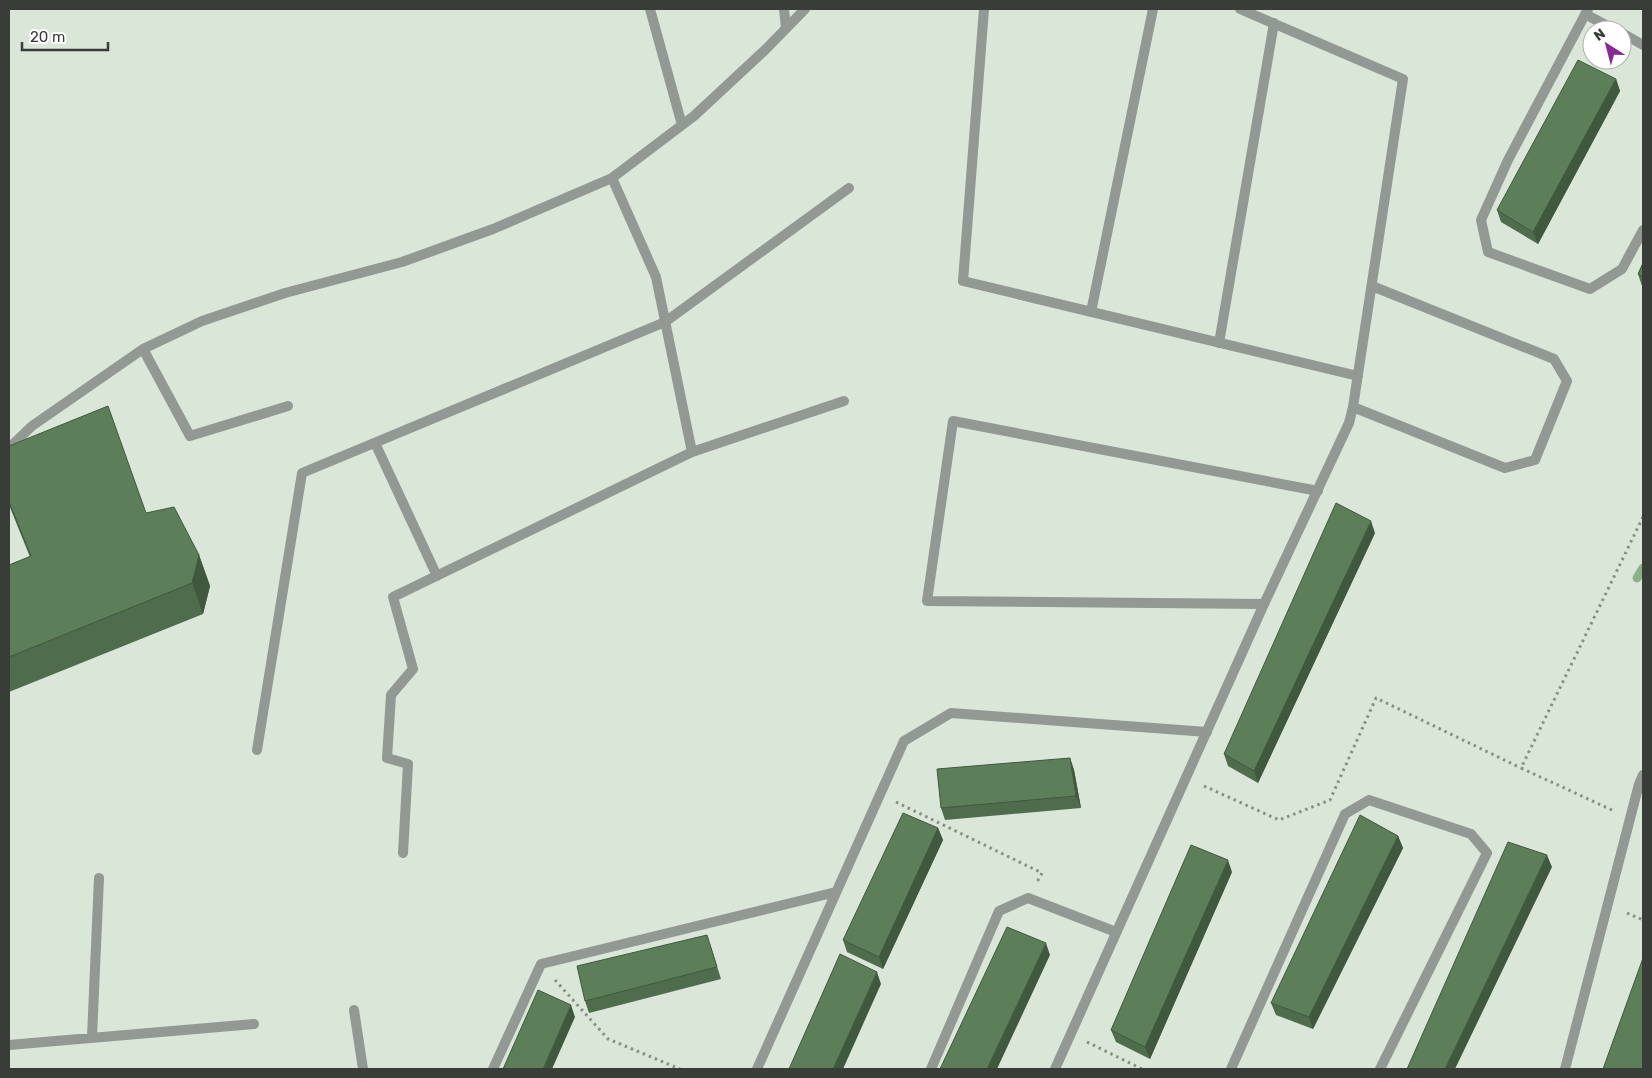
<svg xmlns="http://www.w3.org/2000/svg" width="1652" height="1078" font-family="Rubik,sans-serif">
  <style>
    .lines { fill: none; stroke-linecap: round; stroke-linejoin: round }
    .stream { stroke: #8cb089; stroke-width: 9 }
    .path { stroke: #879086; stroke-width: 3; stroke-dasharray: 2.5 4; stroke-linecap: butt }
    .lane { stroke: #929892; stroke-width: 10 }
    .street { stroke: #929892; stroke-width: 10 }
    .wall { fill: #4f6d4d }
    .shaded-wall { fill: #40593e }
    .building { fill: #5c7f59; stroke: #40593e }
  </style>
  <rect width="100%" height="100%" fill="#d9e6d8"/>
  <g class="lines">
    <path class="stream" d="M1637,578L1643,568"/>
    <path class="path" d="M1204,786L1279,820L1330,800L1376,698L1521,768
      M896,802L1042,873L1037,882
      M1612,810L1521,768L1643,517
      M1627,913L1643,920
      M555,980L608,1039L680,1069
      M1087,1042L1142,1069"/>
    <path class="lane" d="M784,9L786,28
      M1588,9L1508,160L1481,220L1488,252L1590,289L1622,269L1643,230
      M1585,14L1615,30
      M1622,33L1643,45
      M493,1069L541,964L836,892
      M757,1069L904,741L951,713L1207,732
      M931,1069L999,911L1028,898L1116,932
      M1231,1069L1345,814L1369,800L1471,834L1487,853L1380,1069"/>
    <path class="street" d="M650,9L682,125
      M984,9L963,281L1358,376
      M612,178L656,277L692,452
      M1091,312L1153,9
      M1219,343L1274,23
      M143,349L190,436L288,406
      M1353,407L1505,468L1535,460L1567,381L1554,359L1372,286
      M375,443L437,576
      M9,448L32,426L143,349L202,321L285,293L402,262L493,229L612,178L694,116L765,50L805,9
      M1264,604L927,601L953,421L1318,491
      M257,750L302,473L665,322L849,188
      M403,853L408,764L387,758L391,695L413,669L393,597L692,452L844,401
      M354,1010L363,1069
      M92,1037L99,878
      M9,1045L254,1024
      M1055,1069L1264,604L1349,423L1353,407L1403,79L1240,9
      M1565,1069L1639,784L1643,775"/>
  </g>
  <path class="wall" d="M1616,79L1620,91L1538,244L1501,222L1497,210Z
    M1643,263V287L1642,286L1638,274Z
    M9,446L146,513L199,555L210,586L203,614L9,692V565L30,557L9,505Z
    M1375,533L1258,783L1228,766L1224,754Z
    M1070,758L1074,770L1081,808L945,820L941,808Z
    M938,828L943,840L883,969L847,952L843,940Z
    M1398,836L1403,848L1313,1029L1276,1015L1271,1003Z
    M1232,872L1150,1059L1116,1042L1111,1030Z
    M711,947L721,979L589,1013L585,1001Z"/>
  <path class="shaded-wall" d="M1616,79L1620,91L1538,244L1533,232Z
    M1371,521L1375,533L1258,783L1254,771Z
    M199,555L210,586L203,614L192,583Z
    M1070,758L1074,770L1081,808L1076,796Z
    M938,828L943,840L883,969L879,957Z
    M1398,836L1403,848L1313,1029L1309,1017Z
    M1547,855L1552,867L1455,1069H1445Z
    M1228,860L1232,872L1150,1059L1145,1047Z
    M1046,943L1050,955L997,1069H987Z
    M877,972L881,984L843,1069H833Z
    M571,1005L575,1017L552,1069H543Z"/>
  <path class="building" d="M1578,60L1616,79L1533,232L1497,210Z
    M1643,263V277L1638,274Z
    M108,406L146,513L174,507L199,555L192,583L9,657V565L31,556L9,502V446Z
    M1336,503L1371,521L1254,771L1224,754Z
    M1070,758L1076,796L941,808L937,769Z
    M903,813L938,828L879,957L843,940Z
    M1360,815L1398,836L1309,1017L1271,1003Z
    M1508,842L1547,855L1445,1069H1407Z
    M1191,845L1228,860L1145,1047L1111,1030Z
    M1007,927L1046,943L987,1069H940Z
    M707,935L717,967L585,1001L577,966Z
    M840,954L877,972L833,1069H789Z
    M1643,958V1069H1603Z
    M538,990L571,1005L543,1069H503Z"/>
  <rect width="1652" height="1078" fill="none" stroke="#383d37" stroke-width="20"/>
  <g transform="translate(1607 45) rotate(324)"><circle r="24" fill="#ffffff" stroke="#afb1af"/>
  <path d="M0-4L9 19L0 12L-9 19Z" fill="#882a95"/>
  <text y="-8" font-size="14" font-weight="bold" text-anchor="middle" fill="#383d37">N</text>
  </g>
  <path d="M22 42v8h86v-8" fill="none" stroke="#383d37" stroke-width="2.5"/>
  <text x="30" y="42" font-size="15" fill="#383d37" stroke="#ffffff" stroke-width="4" paint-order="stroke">20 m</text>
</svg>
